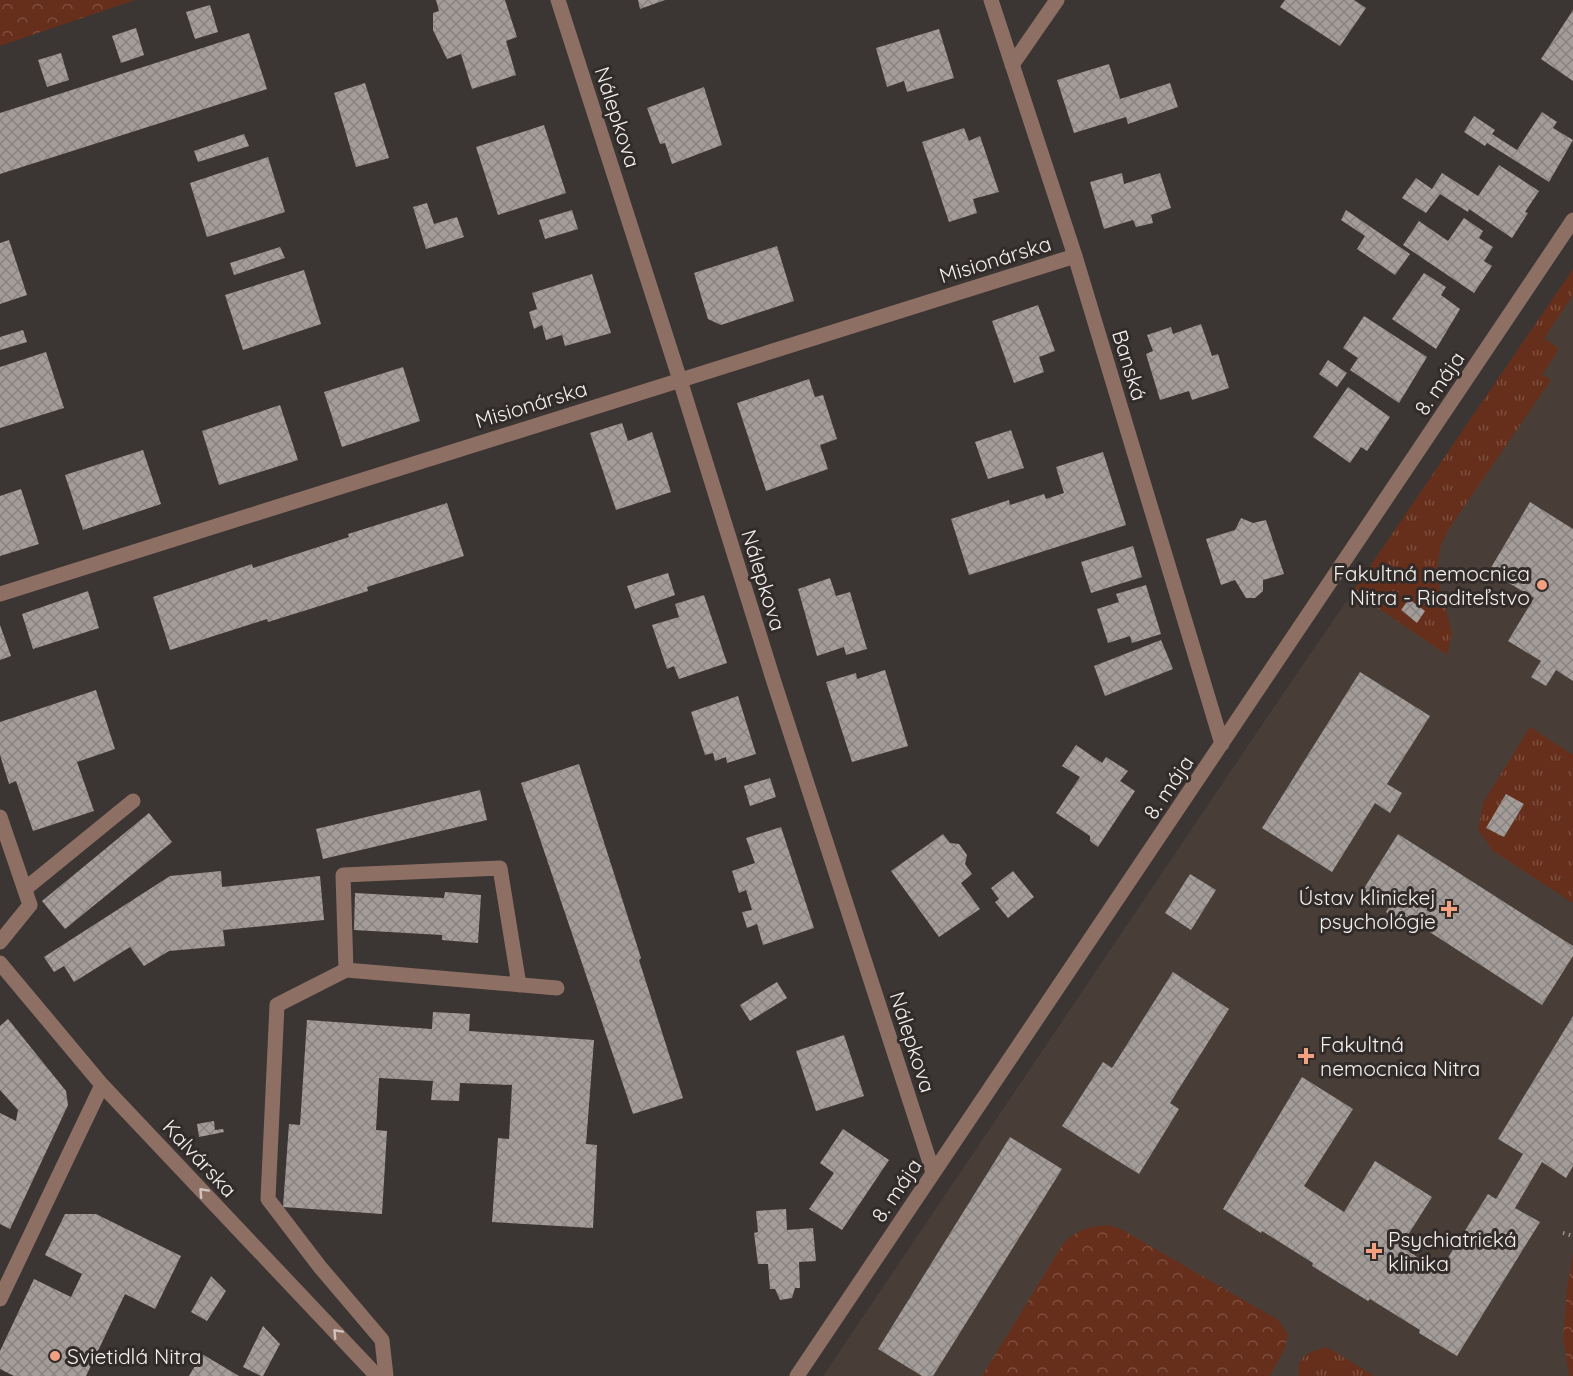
<svg xmlns="http://www.w3.org/2000/svg" width="1573" height="1376" font-family="Quicksand,sans-serif">
  <style>
    .built { fill: #493d38 }
    .grass { fill: url(#grass-tufts) }
    .forest { fill: url(#forest-crowns) }
    .building { fill: url(#building-cross-hatch) }
    .lines { fill: none; stroke-linecap: round; stroke-linejoin: round }
    .path { stroke: #999493; stroke-width: 4; stroke-dasharray: 1.5 4.5; stroke-linecap: butt }
    .lane { stroke: #8e6f64; stroke-width: 15 }
    .street { stroke: #8e6f64; stroke-width: 15 }
    .oneway { stroke: #d1c4bf }
    .poi-dot { fill: #f39f82; stroke: #312b29; stroke-width: 2 }
    .labels { text-anchor: middle; dominant-baseline: central; stroke-width: 6; stroke-linejoin: round; paint-order: stroke }
    .street-label { font-size: 21px; fill: #f5f1f0; stroke: #312b29 }
    .poi-label { font-size: 21px; fill: #f5f1f0; stroke: #312b29; text-anchor: start }
  </style>
  <defs>
    <pattern id="grass-tufts" width="24" height="20" patternUnits="userSpaceOnUse" patternTransform="scale(1.5)"><rect width="24" height="20" fill="#662f1b"/><path d="M3 7l-1-3M5 7V3M7 7l1-3M15 17l-1-3M17 17v-4M19 17l1-3" fill="none" stroke="#7c4e3c"/></pattern>
    <pattern id="forest-crowns" width="20" height="18" patternUnits="userSpaceOnUse" patternTransform="scale(1.5)"><rect width="20" height="18" fill="#662f1b"/><path d="M2 6a3 3 0 1 1 6 0M12 15a3 3 0 1 1 6 0" fill="none" stroke="#7c4e3c"/></pattern>
    <pattern id="building-cross-hatch" width="8" height="8" patternUnits="userSpaceOnUse" patternTransform="scale(1.5)"><rect width="8" height="8" fill="#a39c99"/><path d="M0 0l8 8M0 8l8-8" fill="none" stroke="#888381"/></pattern>
  </defs>
  <rect width="100%" height="100%" fill="#3b3533"/>
  <path class="built" d="M1573,269V1376H823L1255,735Z"/>
  <path class="grass" d="M1573,269V295L1544,338L1559,349L1542,375L1551,380L1448,530L1441,545L1436,573L1452,633L1447,655L1353,591Z
    M1530,727L1573,755V903L1493,851L1478,830L1483,803Z
    M1327,1347L1374,1376H1299C1295,1356 1311,1351 1327,1347Z"/>
  <path class="forest" d="M0,0H135L0,46Z
    M1108,1225L1121,1229L1278,1320L1288,1334L1285,1348L1270,1376H982L1063,1244C1077,1229 1088,1227 1108,1225Z
    M1573,1254V1376H1569L1563,1338L1567,1288Z"/>
  <path class="building" d="M436,0H505L517,37L506,41L516,75L472,89L461,54L447,59L433,30V13L439,11Z
    M638,0H665L640,9Z
    M1285,0H1354L1366,8L1340,46L1280,7Z
    M210,5L218,32L195,39L186,12Z
    M1573,10V81L1541,59Z
    M136,28L144,55L121,63L112,36Z
    M939,29L954,78L907,92L904,81L887,87L876,48Z
    M249,33L267,89L0,174V113Z
    M61,53L69,80L47,87L38,60Z
    M1109,64L1120,99L1170,83L1178,107L1128,124L1126,117L1074,133L1057,80Z
    M365,83L389,158L356,167L334,93Z
    M704,87L722,145L672,164L665,143L660,144L647,108Z
    M1542,112L1557,122L1553,128L1573,140L1549,182L1487,143L1485,146L1464,132L1474,116L1495,130L1492,134L1517,150Z
    M544,125L566,193L498,215L476,147Z
    M964,128L969,141L980,136L999,192L973,199L977,213L949,222L922,142Z
    M244,134L249,146L198,162L194,151Z
    M268,157L285,212L207,237L190,183Z
    M1499,165L1539,191L1525,212L1528,213L1512,238L1469,209L1468,212L1440,194L1426,213L1402,198L1416,178L1432,189L1442,173L1478,196Z
    M1122,173L1124,184L1160,173L1171,208L1151,215L1153,223L1136,227L1133,220L1104,229L1090,182Z
    M427,203L434,224L457,217L464,237L426,249L413,207Z
    M572,210L578,229L545,239L539,220Z
    M1346,210L1410,254L1395,275L1357,249L1365,236L1341,220Z
    M1464,218L1483,231L1479,238L1493,247L1484,261L1492,266L1474,293L1403,245L1419,221L1448,241Z
    M9,240L27,295L0,304V243Z
    M777,246L794,301L721,325L708,319L694,273Z
    M280,247L285,258L234,275L230,263Z
    M304,270L321,324L243,350L225,295Z
    M1424,273L1446,287L1441,295L1460,309L1436,349L1392,319Z
    M592,274L611,333L565,346L562,335L546,340L542,325L534,329L529,312L537,309L532,293Z
    M1038,305L1055,351L1039,357L1044,372L1014,383L992,321Z
    M1364,316L1427,357L1399,403L1350,370L1358,358L1343,348Z
    M1201,324L1212,356L1218,354L1229,388L1192,400L1189,391L1160,400L1146,354L1153,351L1147,335L1171,327L1173,334Z
    M23,330L27,342L0,350V337Z
    M46,352L64,408L0,428V367Z
    M1328,360L1347,373L1337,387L1319,374Z
    M403,367L420,421L342,447L324,392Z
    M809,379L815,397L823,395L837,439L820,445L828,469L766,491L737,403Z
    M1348,387L1390,417L1367,451L1361,447L1350,463L1313,437Z
    M280,405L298,460L219,485L202,431Z
    M622,423L628,441L652,432L671,492L616,510L590,433Z
    M1011,430L1024,468L988,479L975,442Z
    M143,450L161,504L83,530L65,475Z
    M1103,452L1126,525L969,575L951,519L1009,500L1010,505L1044,494L1046,499L1064,493L1056,467Z
    M21,489L39,544L0,556V496Z
    M1530,502L1573,529V681L1556,670L1546,686L1531,677L1541,661L1508,641L1534,598L1489,571Z
    M447,503L464,556L367,587L368,591L268,622L267,619L170,650L153,597L252,564L253,568L349,537L348,534Z
    M1241,518L1253,523L1266,520L1284,574L1263,580V591L1255,598H1246L1235,580L1221,585L1206,539L1235,530Z
    M1133,546L1142,577L1091,593L1081,562Z
    M668,573L675,595L635,609L627,586Z
    M830,578L836,596L850,592L867,649L846,655L844,647L817,656L798,589Z
    M1146,585L1161,634L1132,643L1130,636L1108,643L1097,609L1119,602L1116,594Z
    M88,591L99,628L33,649L22,614Z
    M704,595L727,663L679,679L674,666L667,669L652,625L679,617L675,604Z
    M1409,599L1425,611L1417,623L1401,610Z
    M0,625L11,656L0,660Z
    M1161,640L1173,669L1105,696L1094,666Z
    M885,670L908,746L852,762L826,682L856,673L857,679Z
    M1360,672L1430,716L1387,784L1402,793L1390,813L1375,803L1332,872L1262,828Z
    M96,690L115,749L77,762L94,811L33,831L16,781L9,784L0,755V722Z
    M738,696L756,754L727,763L726,757L715,761L713,753L705,755L691,712Z
    M1076,745L1102,763L1106,757L1128,771L1120,781L1135,791L1098,847L1090,841V836L1056,813L1080,777L1062,766Z
    M579,764L641,958L639,960L683,1098L633,1114L521,783Z
    M770,778L776,797L750,806L744,786Z
    M480,790L487,820L323,859L316,829Z
    M1506,794L1524,804L1504,837L1486,828Z
    M149,813L172,842L65,929L42,901Z
    M781,827L814,928L763,945L757,924L747,928L742,912L752,910L746,890L739,893L732,871L755,863L746,838Z
    M943,834L950,843L959,844L967,855L965,864L972,874L961,883L980,909L939,937L891,871Z
    M1398,834L1573,946V956L1542,1005L1405,916L1402,923L1386,912L1389,907L1363,890Z
    M221,871L222,887L320,876L324,920L223,930L225,946L169,951L144,966L130,947L74,982L64,966L54,972L44,957L170,876Z
    M1013,871L1034,897L1008,918L995,902L999,899L991,888Z
    M1190,874L1216,890L1191,930L1165,913Z
    M445,892L481,895L478,943L442,940V935L354,930L355,893L444,898Z
    M1173,972L1229,1009L1170,1103L1179,1109L1139,1174L1062,1126L1103,1062L1112,1068Z
    M777,982L787,998L750,1021L740,1005Z
    M433,1012L470,1014L469,1031L594,1040L586,1144L597,1145L593,1228L492,1222L498,1138L509,1139L512,1085L460,1083L459,1101L431,1100L433,1081L379,1078L376,1130L387,1131L382,1214L283,1207L289,1124L300,1125L307,1020L432,1029Z
    M1573,1016V1166L1566,1178L1542,1162L1515,1208L1540,1222L1457,1356L1419,1333L1420,1330L1370,1299L1368,1301L1312,1266L1313,1263L1262,1231L1261,1233L1223,1209L1302,1077L1353,1109L1304,1186L1344,1212L1375,1161L1432,1197L1401,1246L1439,1272L1488,1194L1496,1199L1523,1154L1498,1139Z
    M8,1019L66,1091L68,1105L10,1229L0,1224V1113L16,1121L18,1110L0,1090V1026Z
    M844,1035L864,1096L816,1111L796,1051Z
    M214,1121L215,1130L223,1129L224,1132L199,1137L197,1124Z
    M843,1129L889,1160L842,1230L809,1209L834,1173L820,1163Z
    M1010,1137L1062,1169L933,1376H922L878,1349Z
    M786,1209L787,1230L813,1228L816,1261L799,1262L800,1288H795L792,1298L780,1300L775,1289H770L768,1264H758L754,1233L758,1232L756,1211Z
    M65,1214H96L181,1256L155,1309L125,1294L86,1376H14L0,1369V1351L34,1279L71,1297L82,1274L45,1255Z
    M211,1276L226,1291L207,1321L191,1312Z
    M263,1326L280,1344L263,1376H261L243,1367Z
    M202,1354L239,1376H189Z"/>
  <g class="lines">
    <path class="path" d="M1563,1233L1573,1236"/>
    <path class="lane" d="M346,970L343,875L500,868L519,985
      M386,1376L382,1340L320,1267L268,1199L277,1005L346,970L557,988"/>
    <path class="street" d="M558,0L680,380L774,682L933,1172
      M991,0L1075,256L1222,744
      M1012,65L1057,0
      M0,594L1075,256
      M0,817L30,905L0,942
      M25,889L133,801
      M0,963L102,1085L377,1376
      M0,1299L102,1085
      M797,1376L1573,220"/>
  </g>
  <defs><path id="oneway-chevron" d="M-2-3.5L2.5 0L-2 3.5" fill="none" stroke-width="1.6" stroke-linecap="round" stroke-linejoin="round" transform="scale(1.5)"/></defs>
  <g class="oneway">
    <use href="#oneway-chevron" transform="translate(203 1192) rotate(-133)"/>
    <use href="#oneway-chevron" transform="translate(337 1333) rotate(-133)"/>
  </g>
  <g class="poi-dot">
    <circle cx="1542" cy="585" r="6"/>
    <path d="M1446 900h6v6h6v6h-6v6h-6v-6h-6v-6h6z"/>
    <path d="M1303 1047h6v6h6v6h-6v6h-6v-6h-6v-6h6z"/>
    <path d="M1371 1242h6v6h6v6h-6v6h-6v-6h-6v-6h6z"/>
    <circle cx="55" cy="1356" r="6"/>
  </g>
  <g class="labels">
    <g class="street-label">
      <text transform="translate(618 117) rotate(72)">Nálepkova</text>
      <text transform="translate(995 259) rotate(-17)">Misionárska</text>
      <text transform="translate(1130 365) rotate(73)">Banská</text>
      <text transform="translate(1439 383) rotate(-56)">8. mája</text>
      <text transform="translate(531 404) rotate(-17)">Misionárska</text>
      <text transform="translate(764 580) rotate(73)">Nálepkova</text>
      <text transform="translate(1168 787) rotate(-56)">8. mája</text>
      <text transform="translate(913 1042) rotate(72)">Nálepkova</text>
      <text transform="translate(200 1158) rotate(47)">Kalvárska</text>
      <text transform="translate(896 1190) rotate(-56)">8. mája</text>
    </g>
    <g class="poi-label">
      <text x="1530" y="573" text-anchor="end">Fakultná nemocnica<tspan x="1530" dy="24">Nitra - Riaditeľstvo</tspan></text>
      <text x="1436" y="897" text-anchor="end">Ústav klinickej<tspan x="1436" dy="24">psychológie</tspan></text>
      <text x="1320" y="1044">Fakultná<tspan x="1320" dy="24">nemocnica Nitra</tspan></text>
      <text x="1388" y="1239">Psychiatrická<tspan x="1388" dy="24">klinika</tspan></text>
      <text x="67" y="1356">Svietidlá Nitra</text>
    </g>
  </g>
</svg>
